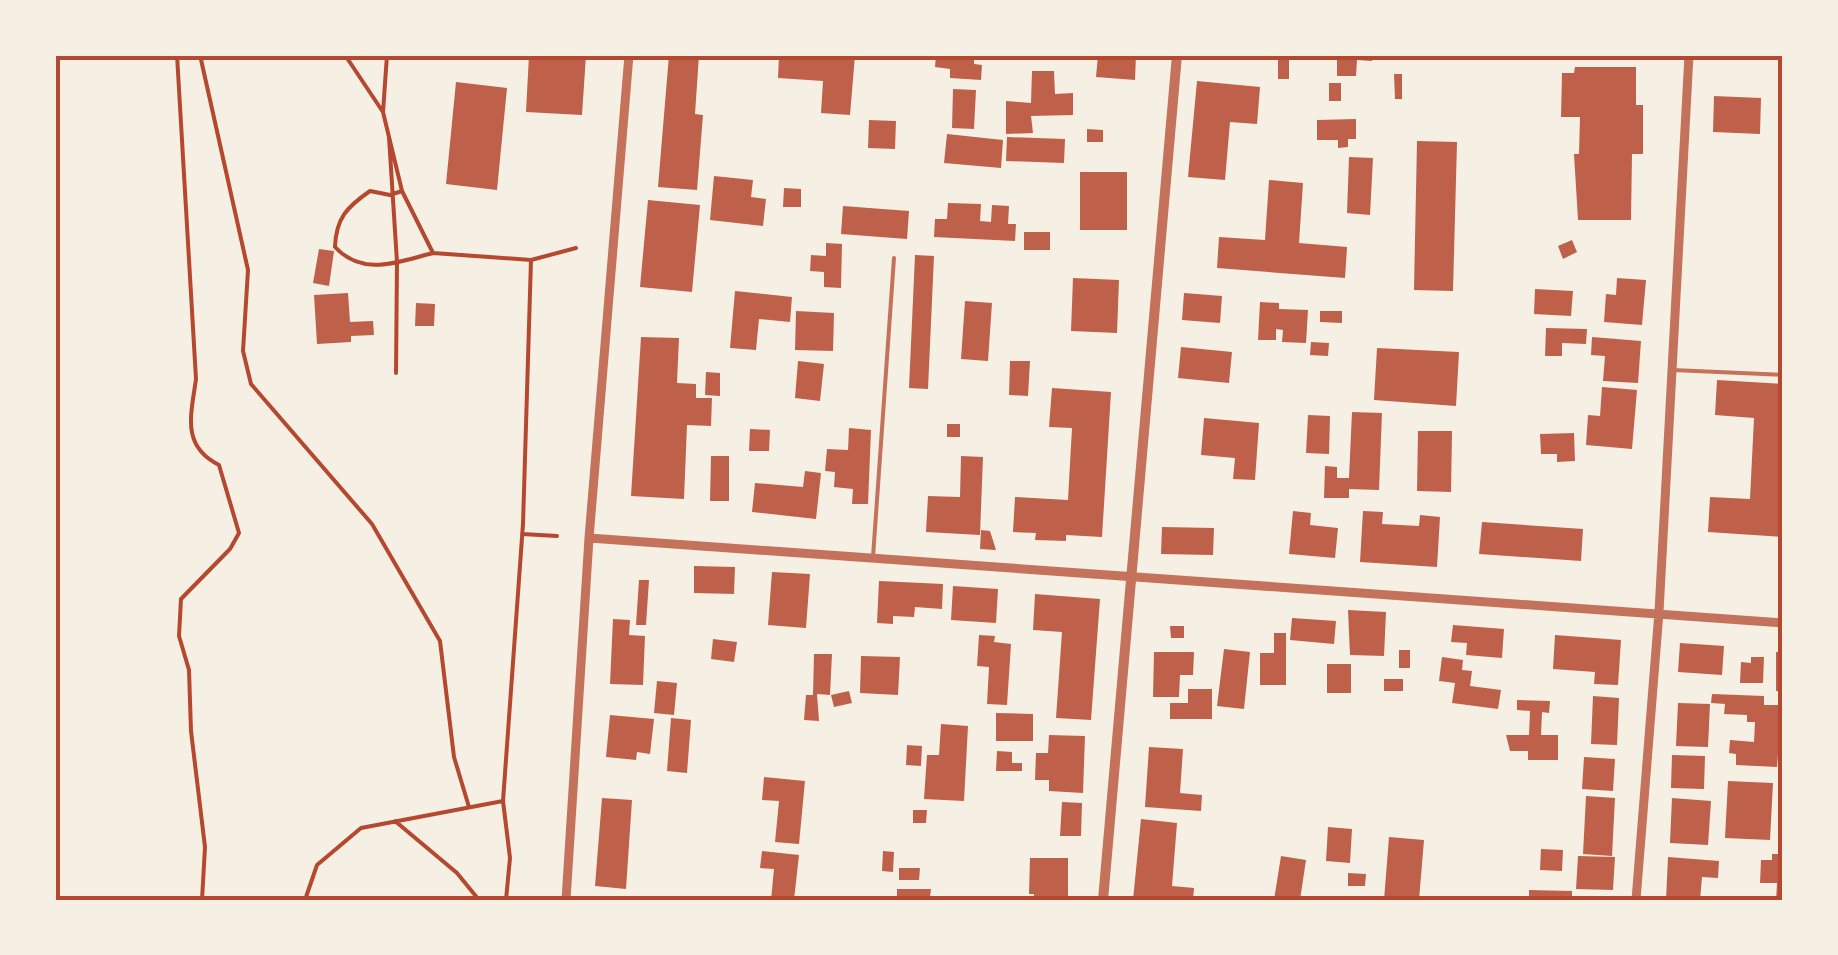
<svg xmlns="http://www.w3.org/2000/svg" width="1838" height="955" font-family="'Fira Sans Condensed',sans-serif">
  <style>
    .building { fill: #bf614a }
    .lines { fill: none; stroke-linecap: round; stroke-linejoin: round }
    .path { stroke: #b5482f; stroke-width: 4 }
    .service { stroke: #c5725c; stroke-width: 4 }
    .minor { stroke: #c5725c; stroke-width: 9 }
    .tertiary { stroke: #c5725c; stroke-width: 10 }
    .neatline { fill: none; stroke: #b5482f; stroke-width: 4 }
  </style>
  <rect width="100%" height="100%" fill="#f6efe4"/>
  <path class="building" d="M529,55H586L582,115L526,112Z
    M669,55H699L695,114L703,115L697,190L658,187Z
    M779,55H855L850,115L821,113L823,81L778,78Z
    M936,55H974V64L982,65L981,80L950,78V69L935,67Z
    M1098,55H1136L1135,80L1096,77Z
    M1278,55H1289V79H1278Z
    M1337,55H1373L1372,61L1357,60L1356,76H1337Z
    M1575,67H1636V105H1643V154H1632L1631,220H1578L1574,154H1579L1580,117H1561L1562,73H1574Z
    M1032,71H1054L1055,94L1073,93V115L1031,116L1033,133L1006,134V101L1031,103Z
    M1394,74H1402V99H1395Z
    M1197,81L1260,87L1257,124L1230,122L1225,180L1188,177Z
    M456,82L507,88L497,190L446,184Z
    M1329,83H1341V101H1329Z
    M953,89L976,90L974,129L952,128Z
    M1714,96L1761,98L1760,134L1713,132Z
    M1356,119V139H1348V147L1338,148V140H1317V120Z
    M869,120L896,121L895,149L868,148Z
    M1087,129L1103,130V142H1087Z
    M947,134L1003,140L1001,168L944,163Z
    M1007,137L1065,139L1064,163L1006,161Z
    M1417,141L1457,142L1453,291L1414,290Z
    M1349,157L1373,158L1370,215L1347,213Z
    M1080,172H1127V230H1080Z
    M714,176L753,180L751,197L766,199L763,226L710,220Z
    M1269,180L1303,183L1299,243L1347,247L1345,278L1217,268L1219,237L1265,240Z
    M784,188L801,189V207H783Z
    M648,200L700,205L692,292L640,287Z
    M948,203L981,204L980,221L991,222L992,205L1009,206L1008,224H1016L1015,241L934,237L935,219H947Z
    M843,206L909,211L907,239L841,234Z
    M1024,232H1050V250H1024Z
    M1572,240L1577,252L1563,259L1558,246Z
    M826,243L842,244L841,288L824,287V272L810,271L811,255L826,256Z
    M319,249L334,251L329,286L313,283Z
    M915,255L934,256L928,389L909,388Z
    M1073,278L1119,280L1117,333L1071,331Z
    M1617,278L1646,280L1642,325L1604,322L1606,294L1616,295Z
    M1535,289L1573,291L1571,316L1534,314Z
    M735,291L792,297L790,322L759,319L756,350L730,348Z
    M348,293L350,322L373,321L374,335L351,336V342L317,344L314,295Z
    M1184,293L1222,296L1220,323L1182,320Z
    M965,301L992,303L988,361L961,359Z
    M1260,302L1279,303V309L1308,310L1306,343L1282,342L1283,330L1276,329V340H1258Z
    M416,303L435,304L434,326H415Z
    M796,311L834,313L833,351L795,350Z
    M1320,311H1342V323L1320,322Z
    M1546,328L1587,329L1586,344L1562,343V356H1545Z
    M641,337L679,338L677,383L696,384V398H712L711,426L687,425L684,499L631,496Z
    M1592,337L1641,341L1638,383L1603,381L1605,356L1591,355Z
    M1311,342L1329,343L1328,356L1310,355Z
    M1181,347L1232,352L1229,383L1178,378Z
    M1377,348L1459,352L1456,406L1374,400Z
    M798,361L824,364L820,401L795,398Z
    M1010,361H1030L1028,396L1009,395Z
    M706,372L720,373V396L705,395Z
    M1717,380L1783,384V537L1708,532L1710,497L1750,499L1754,418L1715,415Z
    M1602,387L1637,390L1632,449L1586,445L1588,415L1600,416Z
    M1052,388L1111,392L1102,537L1066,535V541L1035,540L1036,533L1013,532L1015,497L1068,500L1072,428L1049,427Z
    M1352,412L1382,413L1379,490L1349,489V498H1324L1325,466L1337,467V478H1349Z
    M1308,415L1330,416L1329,454L1306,453Z
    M1204,418L1259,423L1255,480L1233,479L1235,458L1201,455Z
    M947,424H960V437H947Z
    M849,428L871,430L868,504H852L853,489L834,487L835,472L825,471L827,449L848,450Z
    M750,429L770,430L769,451H749Z
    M1418,431H1452L1451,492L1417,491Z
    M1574,433L1575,461L1557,462V454H1541L1540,434Z
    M711,456H729V501H710Z
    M961,456L983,457L980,535L926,532L928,496L960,497Z
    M805,471L821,473L816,519L752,512L755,483L803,487Z
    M1293,511L1311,513L1310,525L1338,528L1335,558L1289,554Z
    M1363,511L1383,512L1382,524L1419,526L1420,515L1440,517L1437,567L1360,562Z
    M1482,522L1583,529L1581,561L1479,554Z
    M1162,527L1214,528L1213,555L1161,554Z
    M981,530L990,531L996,550L980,549Z
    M694,566L735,567L734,594L694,593Z
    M772,572L810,574L806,628L768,625Z
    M639,580H649L646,625H636Z
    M879,581L943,584L942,609L915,607L914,617L893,616V624L877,623Z
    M953,586L998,589L996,623L951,620Z
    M1035,594L1100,599L1091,720L1056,718L1062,632L1033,630Z
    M1348,610L1386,612L1384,656L1350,655Z
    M1292,618L1336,621L1334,644L1290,640Z
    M613,619L630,620L629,635L645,636L643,685L610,684Z
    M1453,625L1504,629L1502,658L1466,655L1467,643L1451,642Z
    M1170,626H1184V638H1171Z
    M1274,633H1286V685H1260V653H1274Z
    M979,635L995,636L994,642L1011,644L1007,705L987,704L989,667L977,666Z
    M1555,635L1621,640L1618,685L1594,684L1595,672L1553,669Z
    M713,639L737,642L734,662L711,659Z
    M1680,643L1724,646L1722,675L1678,672Z
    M1224,649L1250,652L1244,709L1217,706Z
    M1399,650H1410V668H1399Z
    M1154,652H1194L1193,675H1180L1179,697H1153Z
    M1776,652H1783V691H1776Z
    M814,654H832L830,695L817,694L819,721L804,720L806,695H813Z
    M861,656L900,657L898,695L860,693Z
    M1442,657L1463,660L1462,670L1472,671L1470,686L1501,690L1498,709L1452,703L1455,683L1439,681Z
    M1751,657H1764L1763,683H1740L1741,662L1751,663Z
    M1327,664H1351V693H1327Z
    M1384,679H1403V691H1384Z
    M657,681L677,683L674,715L654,713Z
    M1188,689H1212V719H1170V703H1188Z
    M849,691L852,703L834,707L831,695Z
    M1712,694L1764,696V705H1782L1777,767L1736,765V754L1729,753L1730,740L1754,742L1755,722H1747V715L1724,714L1725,704L1711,703Z
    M1593,696L1619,698L1617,745L1591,744Z
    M1517,700L1550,701L1549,713L1542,712L1541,735H1558V760H1528V751H1510L1506,735H1529L1530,711L1517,710Z
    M1678,703L1710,704L1708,747L1676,746Z
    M996,713L1033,714V741H996Z
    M610,715L654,719L650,754L637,752L636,760L606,757Z
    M671,718L691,720L687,773L667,771Z
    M941,724L968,726L964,801L924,799L927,755H939Z
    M1049,735L1085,736L1083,793L1049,791V780H1035L1036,753H1048Z
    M907,745L922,746L921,766L906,765Z
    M1149,747L1183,749L1180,793L1202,795L1201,811L1145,807Z
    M997,751L1012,752V763H1022V771H996Z
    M1672,755L1705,756L1704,789L1671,788Z
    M1584,757L1615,759L1613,791L1582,789Z
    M764,777L805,781L799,844L775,842L779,801L762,800Z
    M1728,781L1773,783L1770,840L1725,838Z
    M1586,796L1615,798L1612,856L1583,854Z
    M602,798L632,800L626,889L595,886Z
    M1672,798L1711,801L1708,845L1670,843Z
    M1062,802L1082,803L1081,836H1060Z
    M913,810H927L926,823H913Z
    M1141,819L1177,823L1172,886L1194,888L1193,900H1133Z
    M1328,827L1352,829L1350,863L1326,861Z
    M1389,837L1424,840L1419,900H1384Z
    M1541,849L1563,850L1562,871L1540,870Z
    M762,851L799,855L794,900H771L774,869L760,868Z
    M883,851L894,852L893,872L882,871Z
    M1772,854H1783V900H1776L1777,883H1760L1761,860H1772Z
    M1281,856L1306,860L1300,900H1274Z
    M1578,856L1615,857L1613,890L1576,889Z
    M1668,857L1719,861L1718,878L1702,877L1700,900H1666Z
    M1030,858H1068V900H1034V894H1029Z
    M899,868H920L919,880H899Z
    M1348,873L1366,874L1365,886H1348Z
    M897,889H931L930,897L897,900Z
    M1529,890L1572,891V900L1529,899Z"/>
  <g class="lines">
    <path class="path" d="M177,55L196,379C191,415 181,446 219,465L239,533L230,549L181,599L179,636L189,670L191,731L205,847L202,900
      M200,55L248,270L243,351L251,384L372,524L440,641L454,757L469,807
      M345,55L383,112
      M387,55L383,112L402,191L433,253L531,260
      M389,137L397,262L396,373
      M402,191L390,195L370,191C347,207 336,218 335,247C363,277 397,262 433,253
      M55,374V433
      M522,534L557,536
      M395,821L457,873L479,900
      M305,900L317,865L361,828L503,801
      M506,900L510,858L503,801L523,524L531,260L576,248"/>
    <path class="service" d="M1673,370L1783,375
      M873,557L894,258"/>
    <path class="minor" d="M589,538L1783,623
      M566,900L589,538L629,55
      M1636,900L1659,612L1689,55"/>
    <path class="tertiary" d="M1103,900L1177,55"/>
  </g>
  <rect width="1838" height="955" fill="none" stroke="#f6efe4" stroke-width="115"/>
  <rect x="58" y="58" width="1722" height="840" class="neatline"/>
</svg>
